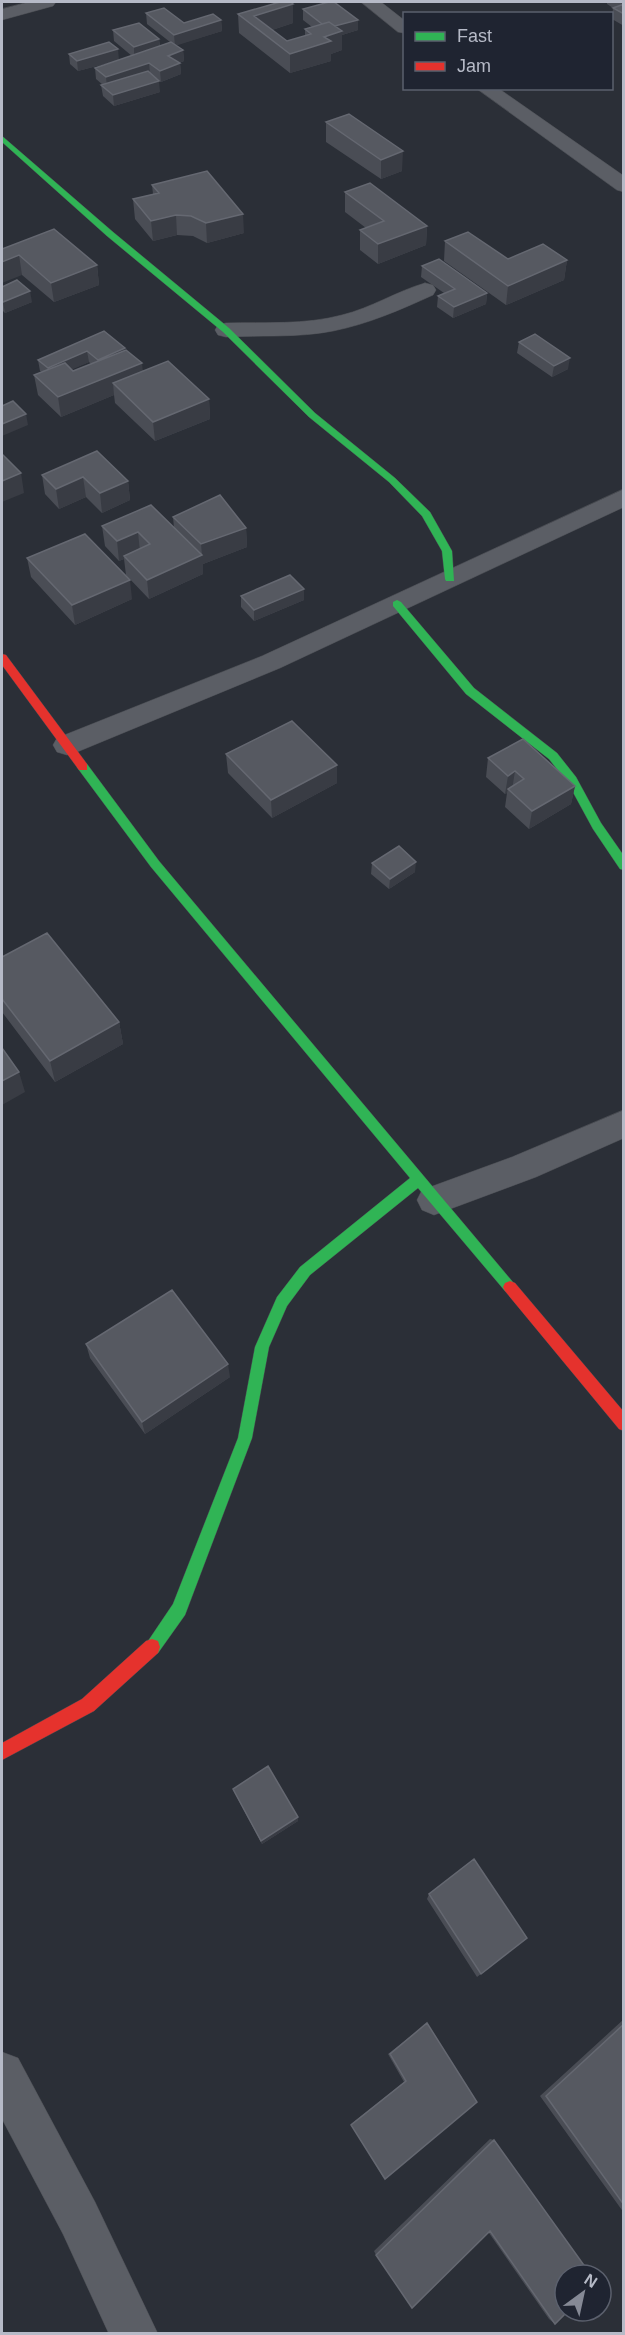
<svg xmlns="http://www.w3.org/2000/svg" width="625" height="2335" font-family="Arial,sans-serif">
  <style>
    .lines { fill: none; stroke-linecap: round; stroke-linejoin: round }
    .street-casing { stroke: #474a50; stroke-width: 1 }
    .fast-casing { stroke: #474a50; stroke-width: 1 }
    .jam-casing { stroke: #474a50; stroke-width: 1 }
    .street { fill: #5b5e65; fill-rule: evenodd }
    .fast { fill: #30b455; fill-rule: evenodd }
    .jam { fill: #e5322d; fill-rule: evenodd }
    .wall { fill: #4a4d55; fill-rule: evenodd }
    .shaded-wall { fill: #393c44 }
    .building { fill: #565961; stroke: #656871; stroke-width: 1.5 }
  </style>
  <rect width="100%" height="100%" fill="#2b2f37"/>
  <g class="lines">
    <g class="street-casing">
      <path id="street" d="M29,2H56L53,6L2,20V9Z
        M361,2H381L404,20V33L398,32Z
        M476,88H498L624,176V192L617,190Z
        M425,283L433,285L436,290L433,295C400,310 368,324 333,331C298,338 261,335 226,337L218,335L215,330L218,325L226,323C265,322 305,325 342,315C371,308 397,291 425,283Z
        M624,489V507L280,668L77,752L67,755L57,752L53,745L57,738L262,656Z
        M624,1110V1138L536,1177L434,1215L422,1210L417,1200L422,1190L512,1157Z
        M2,2052L18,2058L95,2202L158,2334H109L63,2234L2,2119Z"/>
    </g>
    <g class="fast-casing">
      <path id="fast" d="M2,136L113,232L229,328L315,413L395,478L430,512L452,551L454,581H446L445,579L442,551L422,516L389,482L309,417L223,332L107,236L2,142Z
        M397,600L401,602L474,688L557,753L576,777L601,823L624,856V870L620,869L593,829L568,783L549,759L466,694L393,606V602Z
        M83,763L87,764L159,861L517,1287L515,1291L510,1293L505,1291L418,1188L310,1275L287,1306L269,1347L252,1438L185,1615L158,1653L152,1655L146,1653L144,1647L173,1604L238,1438L255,1347L277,1297L300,1267L410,1178L151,867L79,770L77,767Z"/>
    </g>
    <g class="jam-casing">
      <path id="jam" d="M2,654L6,655L87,764V770H79L2,665Z
        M510,1281L515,1283L624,1412V1431L619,1429L505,1291L503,1287L505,1283Z
        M152,1639L158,1641L160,1647L158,1653L94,1711L2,1760V1743L82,1699L146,1641Z"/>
    </g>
    <use href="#street" class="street"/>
    <use href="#fast" class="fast"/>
    <use href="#jam" class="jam"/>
  </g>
  <path class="wall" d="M607,2H624V26L612,19L613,8L607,4Z
    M303,9L358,20V30L342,35V50L331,54V61L290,73L239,33L238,14L293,23L272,30L287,41L305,36V29L312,27L303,20Z
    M146,13L184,23L221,20L222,31L176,45L183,50L184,61L179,63H180L181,74L161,82L155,78L160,92L114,106L103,96L101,85H103L96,79L95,68L132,56L114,41L113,30L159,39L160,46L170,42L147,24Z
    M69,54L119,60L78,71L70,64Z
    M326,122L402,171L381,179L326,142Z
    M152,185L244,233L207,243L193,236L177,235L153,241L135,219L133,199L153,194Z
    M345,192L427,226L426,245L378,264L360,250V230L366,228L345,212Z
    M445,241L508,259L567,260L564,280L506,305L444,261Z
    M2,249L97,265L99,285L54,302L22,275Z
    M422,266L487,293L486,304L453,318L437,307L438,296L444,293L421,277Z
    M2,287L32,302L5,313L2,310Z
    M104,331L125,348V350L143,371L209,399L210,419L155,441L115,403L114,395L61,417L38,395L34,375L42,372L40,371L38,360ZM89,362L91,364L73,371L72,369Z
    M519,342L568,369L552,377L517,353Z
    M42,475L128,481L130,500L102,513L86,497L59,509L45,494Z
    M173,517L246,528L247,547L203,564V574L149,599L126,575L124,559L119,561L105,546L102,526L174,528Z
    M27,558L132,599L75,625L31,577Z
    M304,589V600L254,621L241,607V596Z
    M226,754L337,783L272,818L228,773Z
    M488,758L575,786L571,804L529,829L505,807L507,793L505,794L486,777Z
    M372,863L415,872L389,889L371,874Z
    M2,957L119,1022L123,1044L55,1082L2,1012Z
    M86,1344L230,1377L145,1434L90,1358Z
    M233,1789L298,1821L262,1844L234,1792Z
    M429,1894L527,1938L477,1977L427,1899Z
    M624,2019V2213L540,2096Z
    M425,2025L383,2177L351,2124L404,2082L388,2054Z
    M490,2139L494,2140L555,2324L549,2319L489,2233L376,2255L374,2251Z"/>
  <path class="shaded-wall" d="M293,4V23L263,33L254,16Z
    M221,20L222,31L175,46L174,35Z
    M358,20V30L342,35V50L331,54V61L290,73V54L324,37L327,28Z
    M159,39L160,50L134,58V47Z
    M118,49L119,60L78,71L77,61Z
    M183,50L184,61L169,66L168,56Z
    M149,63L150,74L107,88L106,77Z
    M180,63L181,74L161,82L160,71Z
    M159,81L160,92L114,106L113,95Z
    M403,151L402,171L381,179V160Z
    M243,214L244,233L207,243L206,223Z
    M176,215L177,235L153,241L151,221Z
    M427,226L426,245L378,264V244Z
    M19,255L22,275L2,283V262Z
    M567,260L564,280L506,305L508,286Z
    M97,265L99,285L54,302L51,283Z
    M30,291L32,302L5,313L3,302Z
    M487,293L486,304L453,318L454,307Z
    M125,348L126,359L98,360Z
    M87,351L89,362L50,379L48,368Z
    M570,358L568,369L552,377L554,366Z
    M142,363L144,383H113L114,395L61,417L58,397Z
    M209,399L210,419L155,441L153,422Z
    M26,414L28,425L2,436V424Z
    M21,473L24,493L2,502V481Z
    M83,477L86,497L59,509L56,489Z
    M128,481L130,500L102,513L100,493Z
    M246,528L247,547L203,564V574L149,599L147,580L202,555L201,544Z
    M138,532L140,552L124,556V559L119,561L117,541Z
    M130,580L132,599L75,625L72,605Z
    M304,589V600L254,621V610Z
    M337,765V783L272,818L271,800Z
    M515,771L512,790L508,789L507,793L505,794L508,776Z
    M575,786L571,804L529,829L532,811Z
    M416,862L415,872L389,889L390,879Z
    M119,1022L123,1044L55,1082L50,1061Z
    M19,1072L25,1092L2,1105V1081Z
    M228,1364L230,1377L145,1434L142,1422Z
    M298,1817V1821L262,1844L261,1841Z"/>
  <path class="building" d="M280,2H290L293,4L254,16L287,41L311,34L305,29L329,22L342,31L324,37L331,41L290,54L238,14Z
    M329,2H334L358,20L335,26L329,22L322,24L303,9Z
    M624,4V14L613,8Z
    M164,8L184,23L213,14L221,20L174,35L146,13Z
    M139,23L159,39L134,47L113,30Z
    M109,42L118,49L77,61L69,54Z
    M171,42L183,50L168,56L180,63L160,71L149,63L106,77L95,68Z
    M148,71L159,81L113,95L101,85Z
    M349,114L403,151L381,160L326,122Z
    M207,171L243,214L206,223L191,216L176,215L151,221L133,199L159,193L152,185Z
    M370,183L427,226L378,244L360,230L384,221L345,192Z
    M54,229L97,265L51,283L19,255L2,262V249Z
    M468,232L508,259L543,244L567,260L508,286L445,241Z
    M439,259L487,293L454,307L438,296L455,289L422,266Z
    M17,280L30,291L3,302L2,301V287Z
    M104,331L125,348L98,360L87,351L48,368L38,360Z
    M535,334L570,358L554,366L519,342Z
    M126,350L142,363L58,397L34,375L65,363L73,371Z
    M168,361L209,399L153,422L113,383Z
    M13,401L26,414L2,424V406Z
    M97,451L128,481L100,493L83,477L56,489L42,475Z
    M2,454L21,473L2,481Z
    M220,495L246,528L201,544L173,517Z
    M151,505L202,555L147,580L124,556L150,544L138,532L117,541L102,526Z
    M85,534L130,580L72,605L27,558Z
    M290,575L304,589L254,610L241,596Z
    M292,721L337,765L271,800L226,754Z
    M523,739L575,786L532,811L508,789L524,779L515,771L508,776L488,758Z
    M399,846L416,862L390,879L372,863Z
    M47,933L119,1022L50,1061L2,999V957Z
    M2,1048L19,1072L2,1081Z
    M172,1290L228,1364L142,1422L86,1344Z
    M268,1766L298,1817L261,1841L233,1789Z
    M474,1859L527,1938L481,1974L429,1894Z
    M427,2023L477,2102L385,2179L351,2125L406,2081L390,2054Z
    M624,2024V2205L546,2096Z
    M494,2140L591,2275H565V2311H568L555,2324L490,2231L412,2308L376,2255Z"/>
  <rect width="625" height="2335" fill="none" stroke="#b6bac7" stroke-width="6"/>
  <rect x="403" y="12" width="210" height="78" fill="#1f2431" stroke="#5b606d" stroke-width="1.5"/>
  <rect x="415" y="32" width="30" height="9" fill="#30b455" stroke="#5b606d" stroke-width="1.5"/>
  <text x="457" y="42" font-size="18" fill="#b6bac7">Fast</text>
  <rect x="415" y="62" width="30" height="9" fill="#e5322d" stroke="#5b606d" stroke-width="1.5"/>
  <text x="457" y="72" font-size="18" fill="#b6bac7">Jam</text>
  <g transform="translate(583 2293) rotate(33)"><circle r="28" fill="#1f2431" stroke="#5b606d" stroke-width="1.5"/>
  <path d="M0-4.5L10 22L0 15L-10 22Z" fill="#858995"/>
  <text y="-9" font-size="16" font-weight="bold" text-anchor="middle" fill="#b6bac7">N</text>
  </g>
</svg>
